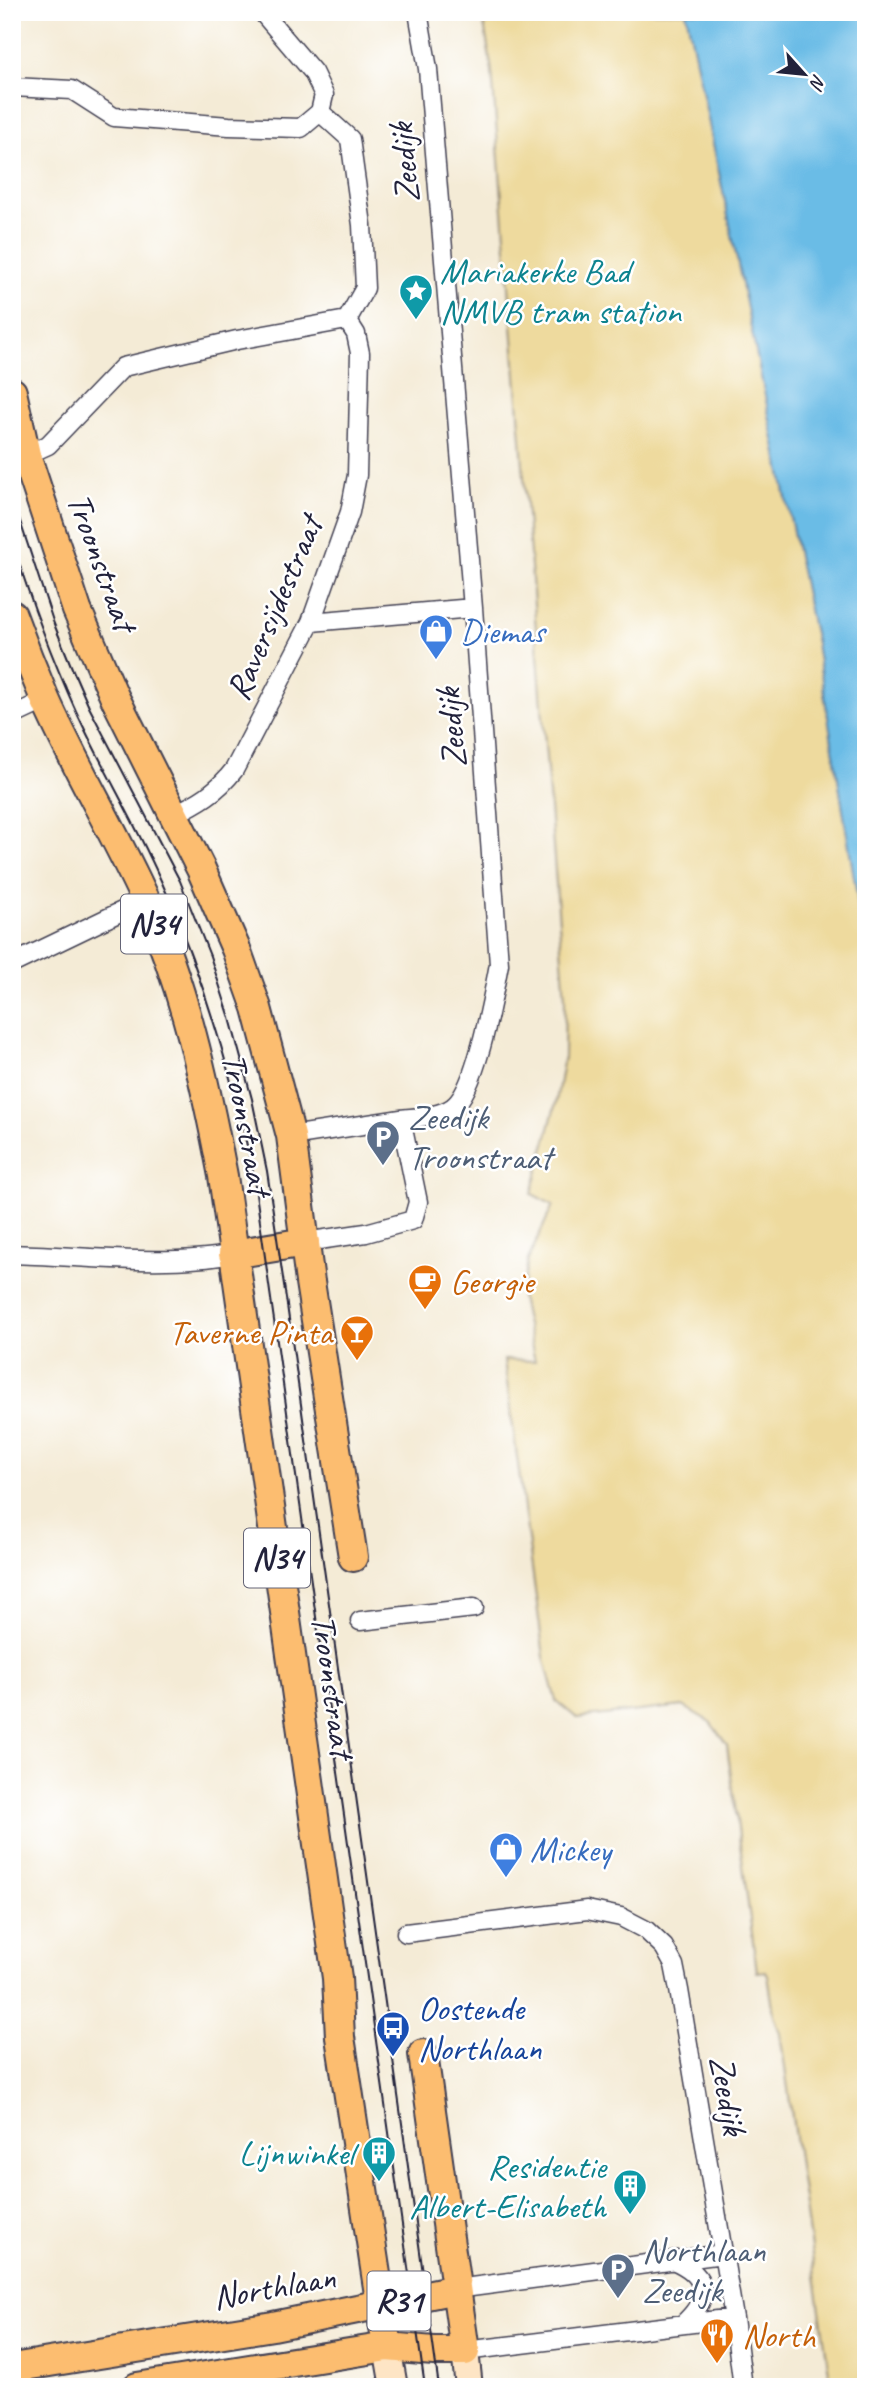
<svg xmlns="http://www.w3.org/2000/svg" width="878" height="2399" font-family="Caveat,sans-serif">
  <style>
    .sand { fill: #eeda9e; stroke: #887e6c; stroke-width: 2 }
    .water { fill: #6abce6; stroke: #466f90; stroke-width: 2 }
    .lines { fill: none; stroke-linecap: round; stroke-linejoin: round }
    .street-casing { stroke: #424052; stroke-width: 21 }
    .secondary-casing { stroke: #424052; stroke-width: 30 }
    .primary-casing { stroke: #424052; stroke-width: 32 }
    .street { stroke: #fff; stroke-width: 18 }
    .secondary { stroke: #fee5c5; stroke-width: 26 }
    .primary { stroke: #fcbd6f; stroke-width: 28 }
    .tram { stroke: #22223b; stroke-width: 2 }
    .labels { text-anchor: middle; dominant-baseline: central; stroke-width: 5; stroke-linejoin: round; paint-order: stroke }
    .shield { fill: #fff; stroke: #646476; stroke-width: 2 }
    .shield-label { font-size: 33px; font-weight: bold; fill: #22223b }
    .street-label { font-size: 35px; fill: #22223b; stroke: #fff }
    .culture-label { font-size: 35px; fill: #0d838f; stroke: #fff; text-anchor: end }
    .shop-label { font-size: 35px; fill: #366cbe; stroke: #fff; text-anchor: start }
    .service-label { font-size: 35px; fill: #4e5e75; stroke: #fff; text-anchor: start }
    .food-label { font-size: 35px; fill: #c56008; stroke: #fff; text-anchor: start }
    .transit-label { font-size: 35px; fill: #164399; stroke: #fff; text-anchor: start }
  </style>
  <rect width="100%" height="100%" fill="#fff"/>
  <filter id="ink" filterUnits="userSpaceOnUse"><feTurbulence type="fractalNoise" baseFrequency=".0143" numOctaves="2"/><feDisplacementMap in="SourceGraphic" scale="14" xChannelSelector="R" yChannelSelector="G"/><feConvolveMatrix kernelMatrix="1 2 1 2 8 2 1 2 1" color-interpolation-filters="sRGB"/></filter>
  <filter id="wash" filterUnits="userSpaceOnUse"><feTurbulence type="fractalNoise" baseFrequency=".00686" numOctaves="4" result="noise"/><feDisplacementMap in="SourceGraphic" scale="28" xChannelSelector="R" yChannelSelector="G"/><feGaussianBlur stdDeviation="1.57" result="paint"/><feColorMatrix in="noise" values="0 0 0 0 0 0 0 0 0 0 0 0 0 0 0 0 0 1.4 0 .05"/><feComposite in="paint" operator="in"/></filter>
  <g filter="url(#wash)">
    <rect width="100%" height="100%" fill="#f4ebd6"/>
    <path class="sand" d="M482,12H686L816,643L866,951V2387H831L780,2033L774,2015L768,1975L766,1971L757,1972L727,1745L710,1722L683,1706L577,1718L556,1701L544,1657L504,1360L535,1361L521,1298L528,1260L553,1205L532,1194L556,1102L564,1057L565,998L492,71Z"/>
    <path class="water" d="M686,12H866V951L816,643Z"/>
  </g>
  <g filter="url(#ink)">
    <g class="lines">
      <g class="street-casing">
        <path id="street" d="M262,12L313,72L324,95L320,112
          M12,87L72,90L114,117L229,126L301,128L320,112
          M320,112L350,139L362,225L365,288L347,320
          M26,455L48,445L123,367L237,340L347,320
          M311,622L473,608
          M12,716L46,700
          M173,815C198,803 217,792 234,770L311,622L350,512L357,475L360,353L356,334L347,320
          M12,964L145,900
          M291,1136L401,1119
          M305,1242L366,1233L413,1220L418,1202L401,1119C417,1117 439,1117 453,1107C477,1089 493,995 499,964L473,608L428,69L418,12
          M12,1254C82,1256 166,1267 233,1254
          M360,1621L474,1608
          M406,1933L587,1910L621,1917L646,1930L664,1947L674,1965L679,1990L734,2318L743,2387
          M673,2260C708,2275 712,2298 683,2324
          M456,2289L723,2254
          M465,2351L734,2318"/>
      </g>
      <g class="secondary-casing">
        <path id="secondary" d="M387,2347L394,2387
          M465,2351L469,2387"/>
      </g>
      <g class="primary-casing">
        <path id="primary" d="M12,392L26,455L77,610L114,696L201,869L236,949L257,1008L291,1136L310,1282L353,1557
          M12,615C22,643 33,671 45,699C75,767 114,831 145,899C184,987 205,1081 223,1176L337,1978L340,2037L387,2347
          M233,1254L305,1242
          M12,2368L273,2326L456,2289
          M137,2387L387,2347L434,2351H465L423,2054"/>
      </g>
      <use href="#street" class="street"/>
      <use href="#secondary" class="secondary"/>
      <use href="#primary" class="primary"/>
      <path class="tram" d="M12,497L54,624L72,668L89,707L180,881L210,956L230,1018L252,1099L267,1171L287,1305L439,2387
        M12,541C30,599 51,656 76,711C104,772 140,830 166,892C205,983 232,1075 253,1172L425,2387"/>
    </g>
  </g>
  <defs>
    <g id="sight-pin" transform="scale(1.75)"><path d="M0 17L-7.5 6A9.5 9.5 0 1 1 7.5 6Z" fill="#0f9aa8" stroke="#fff"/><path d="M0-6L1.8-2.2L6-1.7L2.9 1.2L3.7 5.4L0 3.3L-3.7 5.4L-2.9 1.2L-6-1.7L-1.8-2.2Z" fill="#fff"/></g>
    <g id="shop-pin" transform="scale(1.75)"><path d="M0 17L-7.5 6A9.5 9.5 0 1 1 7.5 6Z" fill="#3f7fe0" stroke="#fff"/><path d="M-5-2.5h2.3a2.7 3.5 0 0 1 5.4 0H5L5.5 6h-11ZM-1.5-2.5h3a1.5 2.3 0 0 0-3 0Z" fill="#fff"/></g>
    <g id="parking-pin" transform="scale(1.75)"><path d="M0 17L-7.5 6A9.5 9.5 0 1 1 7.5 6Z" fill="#5c6f8a" stroke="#fff"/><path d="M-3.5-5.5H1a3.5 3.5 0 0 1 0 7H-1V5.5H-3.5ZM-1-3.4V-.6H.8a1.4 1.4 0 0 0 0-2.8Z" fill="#fff"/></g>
    <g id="cafe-pin" transform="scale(1.75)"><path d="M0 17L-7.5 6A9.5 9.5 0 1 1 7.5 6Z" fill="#e8710a" stroke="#fff"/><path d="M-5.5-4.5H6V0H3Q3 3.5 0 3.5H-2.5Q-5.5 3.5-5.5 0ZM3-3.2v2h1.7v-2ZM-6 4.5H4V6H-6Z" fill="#fff"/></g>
    <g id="bar-pin" transform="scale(1.75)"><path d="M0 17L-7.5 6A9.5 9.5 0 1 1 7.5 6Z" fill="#e8710a" stroke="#fff"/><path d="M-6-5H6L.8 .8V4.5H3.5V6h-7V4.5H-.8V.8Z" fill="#fff"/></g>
    <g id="bus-pin" transform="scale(1.75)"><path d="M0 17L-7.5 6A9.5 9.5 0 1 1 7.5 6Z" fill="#1a4fb4" stroke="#fff"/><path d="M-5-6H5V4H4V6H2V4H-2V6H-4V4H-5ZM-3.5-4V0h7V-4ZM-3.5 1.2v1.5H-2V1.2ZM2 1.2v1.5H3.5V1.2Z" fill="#fff"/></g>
    <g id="building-pin" transform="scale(1.75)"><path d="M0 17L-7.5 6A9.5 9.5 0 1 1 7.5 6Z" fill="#0f9aa8" stroke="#fff"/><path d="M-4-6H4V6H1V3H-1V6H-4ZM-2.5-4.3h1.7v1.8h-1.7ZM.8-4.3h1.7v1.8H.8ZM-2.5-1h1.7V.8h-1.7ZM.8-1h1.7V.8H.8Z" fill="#fff"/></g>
    <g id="restaurant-pin" transform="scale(1.75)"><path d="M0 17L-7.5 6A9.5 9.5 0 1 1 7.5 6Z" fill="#e8710a" stroke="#fff"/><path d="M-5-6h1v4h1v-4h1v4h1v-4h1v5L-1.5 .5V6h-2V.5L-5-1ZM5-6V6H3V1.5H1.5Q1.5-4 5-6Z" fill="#fff"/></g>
  </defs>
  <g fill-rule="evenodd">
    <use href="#sight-pin" x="416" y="291"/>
    <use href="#shop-pin" x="436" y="631"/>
    <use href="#parking-pin" x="383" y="1137"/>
    <use href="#cafe-pin" x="425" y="1281"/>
    <use href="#bar-pin" x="357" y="1332"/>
    <use href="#shop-pin" x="506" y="1849"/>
    <use href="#bus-pin" x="393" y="2028"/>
    <use href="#building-pin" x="379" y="2153"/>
    <use href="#building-pin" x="630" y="2186"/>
    <use href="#parking-pin" x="618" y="2270"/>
    <use href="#restaurant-pin" x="717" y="2335"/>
  </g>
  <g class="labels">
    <g class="shield">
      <rect x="121" y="894.5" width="66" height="59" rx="5"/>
      <rect x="244" y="1528.5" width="66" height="59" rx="5"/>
      <rect x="367.5" y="2271.5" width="63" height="59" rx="5"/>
    </g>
    <g class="shield-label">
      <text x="154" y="924">N34</text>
      <text x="277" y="1558">N34</text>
      <text x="399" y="2301">R31</text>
    </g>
    <g class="street-label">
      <text transform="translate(404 163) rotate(-95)">Zeedijk</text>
      <text transform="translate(102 562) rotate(70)">Troonstraat</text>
      <text transform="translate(274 608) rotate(-67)">Raversijdestraat</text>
      <text transform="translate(451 728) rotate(-95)">Zeedijk</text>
      <text transform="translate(247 1124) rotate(79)">Troonstraat</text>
      <text transform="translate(333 1686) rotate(82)">Troonstraat</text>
      <text transform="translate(728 2095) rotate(80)">Zeedijk</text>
      <text transform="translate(274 2287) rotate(-10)">Northlaan</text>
    </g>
    <g class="culture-label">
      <text x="440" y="271" text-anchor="start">Mariakerke Bad<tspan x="440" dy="40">NMVB tram station</tspan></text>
      <text x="354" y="2153">Lijnwinkel</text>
      <text x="606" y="2166">Residentie<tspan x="606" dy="40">Albert-Elisabeth</tspan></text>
    </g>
    <g class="shop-label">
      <text x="460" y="631">Diemas</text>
      <text x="530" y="1849">Mickey</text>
    </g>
    <g class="service-label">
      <text x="408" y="1117">Zeedijk<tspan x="408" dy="40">Troonstraat</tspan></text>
      <text x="642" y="2250">Northlaan<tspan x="642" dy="40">Zeedijk</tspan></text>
    </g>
    <g class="food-label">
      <text x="450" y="1281">Georgie</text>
      <text x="332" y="1332" text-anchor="end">Taverne Pinta</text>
      <text x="742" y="2335">North</text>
    </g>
    <g class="transit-label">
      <text x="418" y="2008">Oostende<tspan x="418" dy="40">Northlaan</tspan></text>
    </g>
  </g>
  <rect width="878" height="2399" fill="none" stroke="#fff" stroke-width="42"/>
  <g transform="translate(804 74) rotate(117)" stroke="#ffffff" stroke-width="5" paint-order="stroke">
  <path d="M0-5L12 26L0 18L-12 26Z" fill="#22223b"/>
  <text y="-10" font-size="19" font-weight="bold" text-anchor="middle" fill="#22223b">N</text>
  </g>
</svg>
